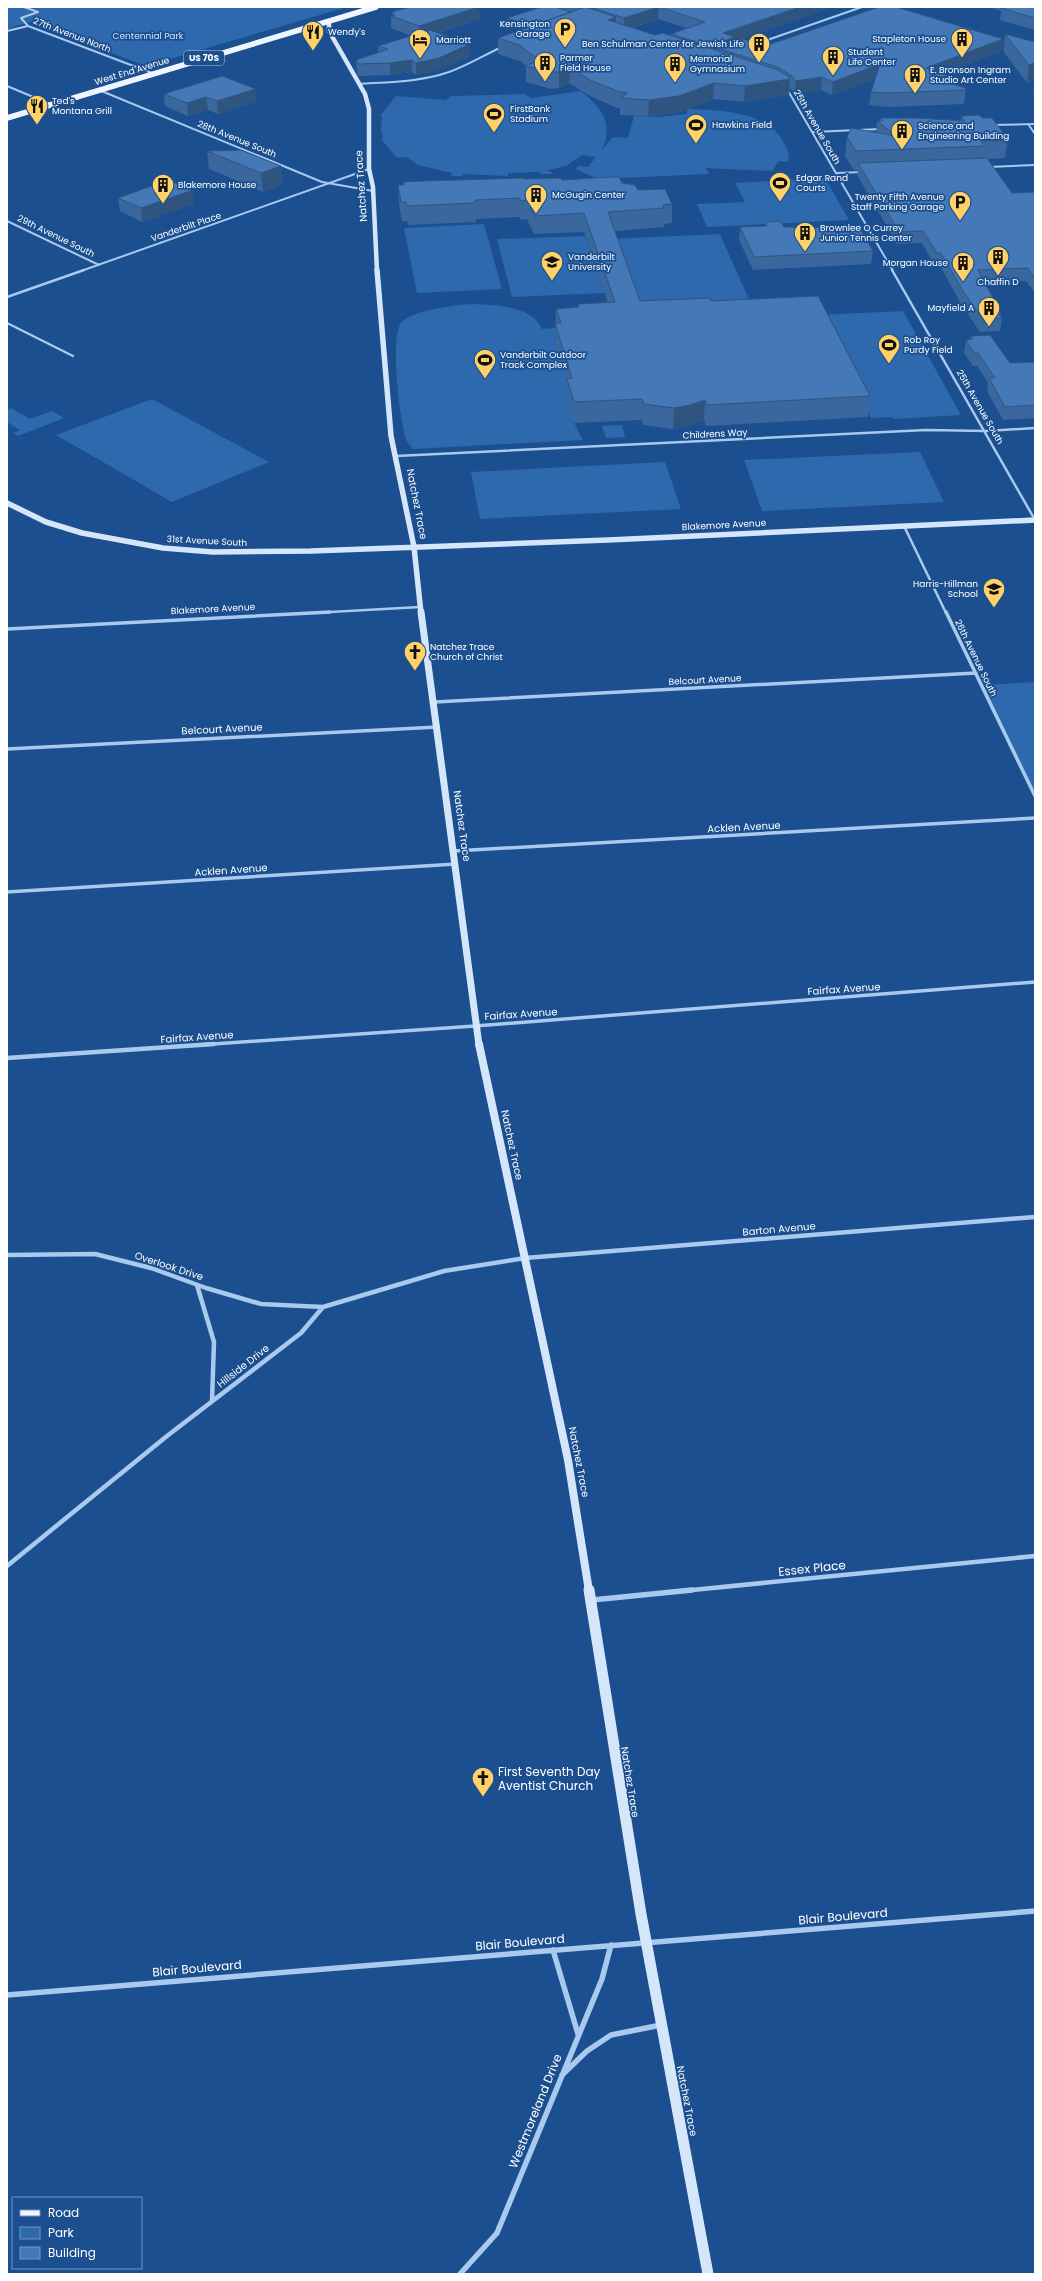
<svg xmlns="http://www.w3.org/2000/svg" width="1042" height="2281" font-family="Poppins,sans-serif">
  <style>
    .green { fill: #2e69ad }
    .lines { fill: none; stroke-linecap: round; stroke-linejoin: round }
    .minor-far4 { stroke: #a9c9ee; stroke-width: 2 }
    .minor-far3 { stroke: #a9c9ee; stroke-width: 2.5 }
    .minor-far2 { stroke: #a9c9ee; stroke-width: 3.5 }
    .minor-far1 { stroke: #a9c9ee; stroke-width: 4.5 }
    .minor { stroke: #a9c9ee; stroke-width: 5.5 }
    .secondary-far4 { stroke: #d6e6fa; stroke-width: 4.5 }
    .secondary-far3 { stroke: #d6e6fa; stroke-width: 5.5 }
    .secondary-far2 { stroke: #d6e6fa; stroke-width: 7 }
    .secondary-far1 { stroke: #d6e6fa; stroke-width: 8 }
    .secondary { stroke: #d6e6fa; stroke-width: 11 }
    .primary { stroke: #f0f6ff; stroke-width: 5.5 }
    .wall { fill: #3a679d; fill-rule: evenodd }
    .shaded-wall { fill: #305480 }
    .building { fill: #4478b7; stroke: #305480 }
    .labels { text-anchor: middle; dominant-baseline: central; stroke-width: 3.5; stroke-linejoin: round; paint-order: stroke }
    .far-poi-label { font-size: 9px; fill: #fff; stroke: #1b4f8f; text-anchor: start }
    .far-street-label { font-size: 9px; fill: #fff; stroke: #1b4f8f }
    .far-park-label { font-size: 9px; fill: #cfe3fa; stroke: #1b4f8f }
    .shield { fill: #1b4f8f; stroke: #bbcadd; stroke-width: 1 }
    .shield-label { font-size: 9px; font-weight: bold; fill: #fff }
    .street-label { font-size: 10px; fill: #fff; stroke: #1b4f8f }
    .near-street-label { font-size: 12px; fill: #fff; stroke: #1b4f8f }
    .near-poi-label { font-size: 12px; fill: #fff; stroke: #1b4f8f; text-anchor: start }
  </style>
  <rect width="100%" height="100%" fill="#1b4f8f"/>
  <path class="green" d="M7,7H347L146,66L30,22L7,29Z
    M581,91C602,108 614,123 602,150L613,137L628,138L634,116L660,117L687,114V109C718,110 766,111 783,141C787,149 790,153 788,162L779,161L772,171L706,168L709,174L597,179L576,169L578,166L588,167L596,157L582,155L566,166L545,171H551L552,174H540V172L508,173V176L463,174V176H451L452,173L418,165L407,157L397,158L381,139H383L381,129L382,116H380L396,96L446,100L451,96L525,94L531,98Z
    M825,178L849,220L707,227L697,204L745,202L735,183Z
    M484,224L502,289L417,293L404,228Z
    M720,234L751,304L636,309L610,239Z
    M585,236L605,293L512,297L497,239Z
    M472,304C494,305 532,305 542,329L556,328L555,343L563,368L569,367C567,399 567,412 583,440L413,449C411,446 407,443 406,439C400,422 389,334 402,322C413,310 455,305 472,304Z
    M903,311L961,415L894,419L892,417L871,418L820,315Z
    M152,399L269,462L172,502L56,435Z
    M11,408L30,419L52,411L64,418L18,436L13,433L20,430L7,422V410Z
    M622,425L625,437L606,438L602,426Z
    M920,452L944,502L762,511L744,460Z
    M665,462L681,509L480,519L471,472Z
    M1035,682V796L982,685Z"/>
  <g class="lines">
    <path class="minor-far4" d="M24,7L38,12L21,18L28,26L152,73
      M7,31L28,26
      M753,45L862,7
      M359,84C389,82 420,82 449,72C467,66 484,55 502,47
      M7,86L50,104
      M787,89L893,271
      M99,90L322,182L373,191
      M1028,124L1035,134
      M993,125L1035,124
      M812,132L881,129
      M989,167L1035,165
      M836,173L863,172
      M7,221L99,265
      M81,271L369,169"/>
    <path class="minor-far3" d="M892,270L1035,520
      M7,297L84,270
      M7,323L73,356
      M396,456L926,430L986,431L1035,428
      M904,526L946,613
      M312,613L420,607"/>
    <path class="minor-far2" d="M946,612L1035,796
      M7,629L330,612
      M435,702L976,673
      M7,749L438,727
      M454,851L1035,818
      M7,892L456,864
      M199,1045L475,1026L1035,982"/>
    <path class="minor-far1" d="M7,1058L214,1044
      M7,1255L95,1254L151,1268L206,1288L261,1304L323,1307
      M197,1285L214,1342L212,1401
      M7,1566L167,1436L301,1333L323,1307L444,1271L525,1258L1035,1217
      M682,1591L1035,1556"/>
    <path class="minor" d="M592,1600L692,1590
      M553,1950L578,2034
      M7,1995L1035,1911
      M562,2075L587,2051L611,2035L661,2025
      M460,2274L497,2233L602,1979L611,1945"/>
    <path class="secondary-far4" d="M329,21V31L365,94L369,109V169L373,187L377,271"/>
    <path class="secondary-far3" d="M377,270L391,436L414,547L421,613
      M7,503L46,522L82,533L163,548L213,552L311,551L608,540L1035,520"/>
    <path class="secondary-far2" d="M421,612L479,1045"/>
    <path class="secondary-far1" d="M479,1044L568,1460L589,1591"/>
    <path class="secondary" d="M589,1590L641,1914L708,2274"/>
    <path class="primary" d="M7,118L376,7"/>
  </g>
  <path class="wall" d="M557,7H833L735,41V42L765,46L1003,39L1001,51L943,74L947,75L946,82L966,88L964,104L889,107L869,105L871,92L875,79L832,95L821,90L794,94L790,88L789,95L744,102L713,99L678,113L648,116L620,115V108H617L590,96L569,83L559,88L551,89L526,82V66L520,61L498,54V38L523,29L507,24V18ZM658,19L686,28L671,34V35H655L632,28Z
    M989,7H1035V30L1000,20L1001,11Z
    M391,14L480,19L437,33L470,56L439,70L416,75L412,72L390,75L359,76L357,72L356,60L378,53V46L412,36L391,28Z
    M1005,34L1035,42L1027,83L1003,51Z
    M1035,80V94L1033,92Z
    M164,94L257,101L218,114L208,110L188,116L165,106Z
    M961,116L982,118L1008,139L1005,158L988,159L1012,193L1035,192V293L1026,281L985,283L1001,313V317L1002,318L1000,331L980,332L961,304L940,266H935L922,243L897,244L857,175L858,170H854L845,156L847,137L876,132L877,121H880V118L961,120Z
    M207,151L281,166L282,185L263,192L209,169Z
    M524,179L562,180L622,183L638,190L672,204V223L664,224V227L615,231L640,301H711L870,396L868,417L706,426L704,420L689,426L673,429L643,425L642,420L573,423L567,399V382L555,343L556,309L578,307V304L608,303L584,232L534,234L527,219L520,220V217L476,219V222L408,225L407,221H402L399,204L398,185Z
    M118,198L194,204L142,222L120,211Z
    M765,222L784,227L873,251L871,264L753,270L739,240L740,227L765,226Z
    M971,336L1010,363L1035,362V418L1003,420L987,391L988,383L977,366H973L964,353L966,340H970Z"/>
  <path class="shaded-wall" d="M479,7L480,19L419,38V26Z
    M659,7L658,19L624,30V18Z
    M800,7H833L735,41L734,49L717,48V56L709,58V46L723,33Z
    M616,17V33L608,20Z
    M1003,39L1001,51L924,81L926,68Z
    M470,44V56L439,70L416,75V63Z
    M412,60V72L390,75V63Z
    M1035,63V79L1027,83L1029,65Z
    M880,64L879,78L832,95L833,82Z
    M570,67L569,83L559,88V72Z
    M947,75L945,88L939,80Z
    M822,77L821,90L794,94L796,81Z
    M790,79L789,95L744,102L745,86Z
    M714,83L713,99L678,113L648,116L649,100Z
    M256,89L257,101L218,114L217,101Z
    M206,97L208,110L188,116L187,103Z
    M281,166L282,185L263,192L261,173Z
    M193,190L194,204L142,222L141,208Z
    M705,400L704,420L689,426L673,429L674,408Z"/>
  <path class="building" d="M410,7H479L419,26L391,16L395,15L391,14L395,11Z
    M542,7H555L571,12L532,26L507,18Z
    M585,7L616,17L608,20L655,35L663,33L775,69L788,76L790,79L745,86L714,83L679,96L649,100L620,98L628,93L617,91L590,80L570,67L559,72H551L526,66L539,60L519,45L498,38Z
    M590,7H800L723,33L735,37L709,46L671,34L705,22L659,7L624,18Z
    M879,7H896L1003,39L926,68L947,75L939,80L966,88V90L890,93L871,92L880,64L833,82L822,77L796,81L791,75L777,67L717,48L743,39L765,46Z
    M1003,7H1035V18L1001,8Z
    M430,30L470,44L439,58L416,63L412,60L390,63L359,64L356,60L388,49L378,46Z
    M1005,34L1035,42V63L1029,65Z
    M222,76L256,89L217,101L206,97L187,103L164,94Z
    M980,115L982,118H992L1008,139L981,141L985,146L856,151L847,137L851,128L896,136L877,121H883L880,118H917L965,121L961,116Z
    M241,150L281,166L261,173L207,151Z
    M987,158L1012,193L1035,192V278L1028,268L978,270L1001,313L999,314L1002,318L982,319L963,291L941,253H937L923,231L899,232L858,163Z
    M610,177H619L622,183L635,185L638,190L665,189L672,204L663,205L664,208L608,212L640,301L709,298L711,301L818,296L870,396L707,405L705,400L690,405L674,408L644,404L642,399L574,402L567,379L572,378L555,323H561L556,309L579,307L578,304L615,302L584,213L534,216L528,200L520,201V198L475,200L476,203L407,206L406,202H401L398,185H404V182L422,181L524,178V179L561,178L562,180Z
    M168,180L193,190L141,208L118,198Z
    M780,221L784,227L860,228L873,251L754,257L740,227L767,226L765,222Z
    M990,335L1010,363L1035,362V405L1005,407L989,378H995L978,353H974L966,340L973,339L971,336Z"/>
  <defs>
    <g id="parking-pin" transform="scale(1.15)"><path d="M0 17L-7.5 6A9.5 9.5 0 1 1 7.5 6Z" fill="#ffd166" stroke="#1b4f8f"/><path d="M-3.5-5.5H1a3.5 3.5 0 0 1 0 7H-1V5.5H-3.5ZM-1-3.4V-.6H.8a1.4 1.4 0 0 0 0-2.8Z" fill="#111"/></g>
    <g id="restaurant-pin" transform="scale(1.15)"><path d="M0 17L-7.5 6A9.5 9.5 0 1 1 7.5 6Z" fill="#ffd166" stroke="#1b4f8f"/><path d="M-5-6h1v4h1v-4h1v4h1v-4h1v5L-1.5 .5V6h-2V.5L-5-1ZM5-6V6H3V1.5H1.5Q1.5-4 5-6Z" fill="#111"/></g>
    <g id="building-pin" transform="scale(1.15)"><path d="M0 17L-7.5 6A9.5 9.5 0 1 1 7.5 6Z" fill="#ffd166" stroke="#1b4f8f"/><path d="M-4-6H4V6H1V3H-1V6H-4ZM-2.5-4.3h1.7v1.8h-1.7ZM.8-4.3h1.7v1.8H.8ZM-2.5-1h1.7V.8h-1.7ZM.8-1h1.7V.8H.8Z" fill="#111"/></g>
    <g id="hotel-pin" transform="scale(1.15)"><path d="M0 17L-7.5 6A9.5 9.5 0 1 1 7.5 6Z" fill="#ffd166" stroke="#1b4f8f"/><path d="M-6-4.5h1.5V1H6V5H4.5V3h-9V5H-6ZM-4 0a1.8 1.8 0 1 1 3.6 0ZM.5 0V-2.5h3Q6-2.5 6 0Z" fill="#111"/></g>
    <g id="stadium-pin" transform="scale(1.15)"><path d="M0 17L-7.5 6A9.5 9.5 0 1 1 7.5 6Z" fill="#ffd166" stroke="#1b4f8f"/><path d="M0-5a6.5 5 0 1 0 0 10a6.5 5 0 1 0 0-10ZM-3.5-1.8h7v3.6h-7Z" fill="#111"/></g>
    <g id="university-pin" transform="scale(1.15)"><path d="M0 17L-7.5 6A9.5 9.5 0 1 1 7.5 6Z" fill="#ffd166" stroke="#1b4f8f"/><path d="M0-5L7-2L0 1L-7-2ZM-4 1L0 2.5L4 1V4Q0 6-4 4Z" fill="#111"/></g>
    <g id="school-pin" transform="scale(1.15)"><path d="M0 17L-7.5 6A9.5 9.5 0 1 1 7.5 6Z" fill="#ffd166" stroke="#1b4f8f"/><path d="M0-5L7-2L0 1L-7-2ZM-4 1L0 2.5L4 1V4Q0 6-4 4Z" fill="#111"/></g>
    <g id="church-pin" transform="scale(1.15)"><path d="M0 17L-7.5 6A9.5 9.5 0 1 1 7.5 6Z" fill="#ffd166" stroke="#1b4f8f"/><path d="M-1.2-6h2.4v3.5h3.3v2.4h-3.3V6h-2.4V-.1h-3.3v-2.4h3.3Z" fill="#111"/></g>
  </defs>
  <g fill-rule="evenodd">
    <use href="#parking-pin" x="565" y="29"/>
    <use href="#restaurant-pin" x="313" y="32"/>
    <use href="#building-pin" x="962" y="39"/>
    <use href="#hotel-pin" x="420" y="40"/>
    <use href="#building-pin" x="759" y="44"/>
    <use href="#building-pin" x="833" y="57"/>
    <use href="#building-pin" x="545" y="63"/>
    <use href="#building-pin" x="675" y="64"/>
    <use href="#building-pin" x="915" y="75"/>
    <use href="#restaurant-pin" x="37" y="106"/>
    <use href="#stadium-pin" x="494" y="114"/>
    <use href="#stadium-pin" x="696" y="125"/>
    <use href="#building-pin" x="902" y="131"/>
    <use href="#stadium-pin" x="780" y="183"/>
    <use href="#building-pin" x="163" y="185"/>
    <use href="#building-pin" x="536" y="195"/>
    <use href="#parking-pin" x="960" y="202"/>
    <use href="#building-pin" x="805" y="233"/>
    <use href="#building-pin" x="998" y="257"/>
    <use href="#university-pin" x="552" y="262"/>
    <use href="#building-pin" x="963" y="263"/>
    <use href="#building-pin" x="989" y="308"/>
    <use href="#stadium-pin" x="889" y="345"/>
    <use href="#stadium-pin" x="485" y="360"/>
    <use href="#school-pin" x="994" y="589"/>
    <use href="#church-pin" x="415" y="652"/>
    <use href="#church-pin" x="483" y="1778"/>
  </g>
  <g class="labels">
    <g class="far-poi-label">
      <text x="550" y="24" text-anchor="end">Kensington<tspan x="550" dy="10">Garage</tspan></text>
      <text x="328" y="32">Wendy's</text>
      <text x="946" y="39" text-anchor="end">Stapleton House</text>
      <text x="436" y="40">Marriott</text>
      <text x="744" y="44" text-anchor="end">Ben Schulman Center for Jewish Life</text>
      <text x="848" y="52">Student<tspan x="848" dy="10">Life Center</tspan></text>
      <text x="560" y="58">Parmer<tspan x="560" dy="10">Field House</tspan></text>
      <text x="690" y="59">Memorial<tspan x="690" dy="10">Gymnasium</tspan></text>
      <text x="930" y="70">E. Bronson Ingram<tspan x="930" dy="10">Studio Art Center</tspan></text>
      <text x="52" y="101">Ted's<tspan x="52" dy="10">Montana Grill</tspan></text>
      <text x="510" y="109">FirstBank<tspan x="510" dy="10">Stadium</tspan></text>
      <text x="712" y="125">Hawkins Field</text>
      <text x="918" y="126">Science and<tspan x="918" dy="10">Engineering Building</tspan></text>
      <text x="796" y="178">Edgar Rand<tspan x="796" dy="10">Courts</tspan></text>
      <text x="178" y="185">Blakemore House</text>
      <text x="552" y="195">McGugin Center</text>
      <text x="944" y="197" text-anchor="end">Twenty Fifth Avenue<tspan x="944" dy="10">Staff Parking Garage</tspan></text>
      <text x="820" y="228">Brownlee O Currey<tspan x="820" dy="10">Junior Tennis Center</tspan></text>
      <text x="568" y="257">Vanderbilt<tspan x="568" dy="10">University</tspan></text>
      <text x="948" y="263" text-anchor="end">Morgan House</text>
      <text x="998" y="282" text-anchor="middle">Chaffin D</text>
      <text x="974" y="308" text-anchor="end">Mayfield A</text>
      <text x="904" y="340">Rob Roy<tspan x="904" dy="10">Purdy Field</tspan></text>
      <text x="500" y="355">Vanderbilt Outdoor<tspan x="500" dy="10">Track Complex</tspan></text>
      <text x="978" y="584" text-anchor="end">Harris-Hillman<tspan x="978" dy="10">School</tspan></text>
      <text x="430" y="647">Natchez Trace<tspan x="430" dy="10">Church of Christ</tspan></text>
    </g>
    <g class="far-street-label">
      <text transform="translate(72 35) rotate(21)">27th Avenue North</text>
      <text transform="translate(132 71) rotate(-17)">West End Avenue</text>
      <text transform="translate(817 127) rotate(60)">25th Avenue South</text>
      <text transform="translate(237 139) rotate(22)">28th Avenue South</text>
      <text transform="translate(186 227) rotate(-19)">Vanderbilt Place</text>
      <text transform="translate(56 236) rotate(26)">29th Avenue South</text>
      <text transform="translate(980 407) rotate(60)">25th Avenue South</text>
      <text transform="translate(715 434) rotate(-3)">Childrens Way</text>
      <text transform="translate(724 525) rotate(-3)">Blakemore Avenue</text>
      <text transform="translate(207 541) rotate(3)">31st Avenue South</text>
      <text transform="translate(213 609) rotate(-3)">Blakemore Avenue</text>
      <text transform="translate(976 658) rotate(64)">26th Avenue South</text>
      <text transform="translate(705 680) rotate(-3)">Belcourt Avenue</text>
    </g>
    <g class="far-park-label">
      <text x="148" y="36">Centennial Park</text>
    </g>
    <rect class="shield" x="184" y="51" width="40" height="14" rx="3"/>
    <g class="shield-label">
      <text x="204" y="58">US 70S</text>
    </g>
    <g class="street-label">
      <text transform="translate(361 186) rotate(-94)">Natchez Trace</text>
      <text transform="translate(417 504) rotate(79)">Natchez Trace</text>
      <text transform="translate(222 729) rotate(-3)">Belcourt Avenue</text>
      <text transform="translate(462 826) rotate(82)">Natchez Trace</text>
      <text transform="translate(744 827) rotate(-3)">Acklen Avenue</text>
      <text transform="translate(231 870) rotate(-4)">Acklen Avenue</text>
      <text transform="translate(844 989) rotate(-4)">Fairfax Avenue</text>
      <text transform="translate(521 1014) rotate(-4)">Fairfax Avenue</text>
      <text transform="translate(197 1037) rotate(-4)">Fairfax Avenue</text>
      <text transform="translate(512 1145) rotate(78)">Natchez Trace</text>
      <text transform="translate(779 1229) rotate(-5)">Barton Avenue</text>
      <text transform="translate(169 1266) rotate(18)">Overlook Drive</text>
      <text transform="translate(243 1366) rotate(-38)">Hillside Drive</text>
      <text transform="translate(579 1462) rotate(79)">Natchez Trace</text>
      <text transform="translate(630 1782) rotate(81)">Natchez Trace</text>
      <text transform="translate(687 2101) rotate(79)">Natchez Trace</text>
    </g>
    <g class="near-street-label">
      <text transform="translate(812 1568) rotate(-6)">Essex Place</text>
      <text transform="translate(843 1916) rotate(-5)">Blair Boulevard</text>
      <text transform="translate(520 1942) rotate(-5)">Blair Boulevard</text>
      <text transform="translate(197 1968) rotate(-5)">Blair Boulevard</text>
      <text transform="translate(535 2111) rotate(-68)">Westmoreland Drive</text>
    </g>
    <g class="near-poi-label">
      <text x="498" y="1771">First Seventh Day<tspan x="498" dy="14">Aventist Church</tspan></text>
    </g>
  </g>
  <rect width="1042" height="2281" fill="none" stroke="#ffffff" stroke-width="16"/>
  <rect x="12" y="2197" width="130" height="72" fill="#1b4f8f" stroke="#7695bc"/>
  <rect x="20" y="2210" width="20" height="6" fill="#f0f6ff" stroke="#7695bc"/>
  <text x="48" y="2217" font-size="12" fill="#ffffff">Road</text>
  <rect x="20" y="2227" width="20" height="12" fill="#2e69ad" stroke="#7695bc"/>
  <text x="48" y="2237" font-size="12" fill="#ffffff">Park</text>
  <rect x="20" y="2247" width="20" height="12" fill="#4478b7" stroke="#7695bc"/>
  <text x="48" y="2257" font-size="12" fill="#ffffff">Building</text>
</svg>
